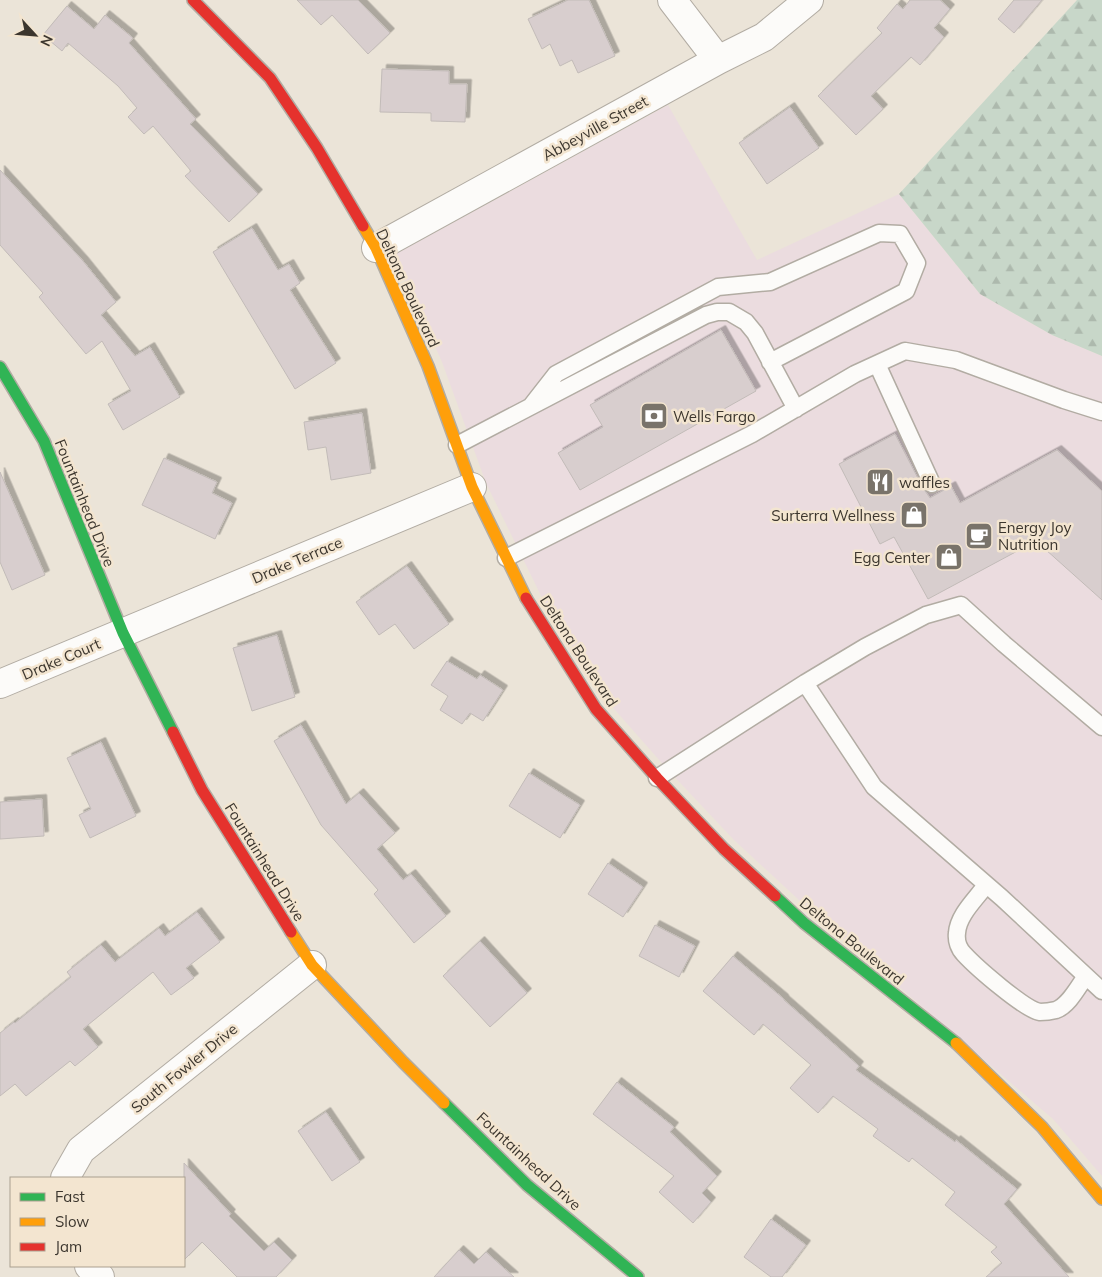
<svg xmlns="http://www.w3.org/2000/svg" width="1102" height="1277" font-family="Mulish,sans-serif">
  <style>
    .commercial { fill: #ebdcdf }
    .forest { fill: url(#forest-firs) }
    .building { fill: #d8cece; stroke: #c2bbb8; filter: url(#shadow) }
    .lines { fill: none; stroke-linecap: round; stroke-linejoin: round }
    .lane-casing { stroke: #b2aca3; stroke-width: 19 }
    .street-casing { stroke: #b2aca3; stroke-width: 30 }
    .fast-casing { stroke: #b2aca3; stroke-width: 14 }
    .slow-casing { stroke: #b2aca3; stroke-width: 14 }
    .jam-casing { stroke: #b2aca3; stroke-width: 14 }
    .lane { stroke: #fcfbf9; stroke-width: 16 }
    .street { stroke: #fcfbf9; stroke-width: 28 }
    .fast { stroke: #30b455; stroke-width: 11 }
    .slow { stroke: #ff9f0a; stroke-width: 11 }
    .jam { stroke: #e5322d; stroke-width: 11 }
    .labels { text-anchor: middle; dominant-baseline: central; stroke-width: 5; stroke-linejoin: round; paint-order: stroke }
    .street-label { font-size: 15px; fill: #3c362e; stroke: #f3e5d0 }
    .poi-label { font-size: 15px; fill: #3c362e; stroke: #f3e5d0; text-anchor: start }
  </style>
  <defs>
    <pattern id="forest-firs" width="22" height="20" patternUnits="userSpaceOnUse" patternTransform="scale(1.25)"><rect width="22" height="20" fill="#c8d7c9"/><path d="M5 1l3.5 6h-7zM16 11l3.5 6h-7z" fill="#adb9ad"/></pattern>
    <filter id="shadow"><feDropShadow dx="4.5" dy="-4.5" stdDeviation="0" flood-color="#0004"/></filter>
  </defs>
  <rect width="100%" height="100%" fill="#ebe4d8"/>
  <path class="commercial" d="M668,105L757,260L899,194L980,294L1052,335L1102,356V1176L1053,1119L813,913L734,840L668,770L608,702L547,608L486,483L442,362L394,255Z"/>
  <path class="forest" d="M1077,0H1102V356L1052,335L980,294L899,194Z"/>
  <path class="building" d="M297,0H358L390,33L368,54L332,15L321,25Z
    M568,0H589L615,56L578,73L572,60L560,66L550,44L542,49L528,19Z
    M910,0H940L950,9L934,28L944,37L920,65L911,57L871,96L883,109L856,135L818,96L882,33L877,28L897,4L903,9Z
    M1014,0H1042L1014,33L998,19Z
    M67,6L94,29L105,15L133,38L129,43L196,119L190,124L258,194L229,222L185,176L191,171L153,126L144,134L128,117L137,108L118,86L68,43L62,51L43,35Z
    M382,69L449,71V84H467L465,122L431,121V113L380,112Z
    M790,107L819,148L767,184L739,143Z
    M0,170L83,261L116,302L101,315L135,356L150,347L180,397L123,430L108,404L131,391L102,341L86,354L39,297L43,293L0,245Z
    M252,228L278,270L289,264L300,283L290,290L336,363L295,389L213,252Z
    M721,330L756,391L580,490L558,453L603,427L590,405Z
    M362,413L371,473L331,480L326,447L308,450L304,422Z
    M895,434L923,488L930,498L951,486L960,503L1057,450L1102,491V600L1036,541L928,599L894,537L880,544L839,464Z
    M164,458L217,482L212,493L232,503L215,539L142,505Z
    M0,472L45,575L12,590L0,562Z
    M407,566L449,624L414,649L395,624L379,635L356,602Z
    M277,635L295,697L252,711L233,648Z
    M447,661L477,679L480,675L503,690L483,721L470,713L462,724L440,710L448,696L431,685Z
    M301,725L346,804L359,793L395,833L377,849L403,880L411,874L446,916L414,943L374,894L378,890L321,825L274,741Z
    M101,742L136,816L90,838L79,815L91,809L67,758Z
    M529,773L580,805L560,838L509,806Z
    M42,799L44,836L0,839V802Z
    M608,863L643,887L623,917L588,894Z
    M197,912L220,942L186,968L194,978L171,995L153,972L83,1029L98,1047L75,1066L70,1061L26,1096L15,1084L0,1096V1033L14,1022L15,1023L71,977L67,972L101,945L115,962L159,928L165,936Z
    M655,925L695,946L679,977L639,956Z
    M480,941L527,993L490,1027L443,976Z
    M733,956L784,999V1000L859,1066L856,1070L955,1142L956,1140L1017,1189L1004,1204L1069,1277H986L1002,1263L991,1252L997,1247L945,1205L955,1192L912,1158L909,1162L873,1136L878,1129L833,1096L818,1113L790,1088L811,1065L763,1024L754,1035L703,991Z
    M617,1082L674,1127L670,1132L717,1176L702,1193L711,1202L693,1223L659,1192L674,1176L593,1114Z
    M326,1112L360,1162L332,1181L298,1131Z
    M184,1163L231,1214L229,1216L264,1251L274,1242L292,1260L276,1277H237L202,1242L184,1260Z
    M771,1219L806,1245L782,1277H771L744,1257Z
    M459,1250L474,1264L486,1252L514,1277H434Z"/>
  <g class="lines">
    <g class="lane-casing">
      <path id="lane" d="M877,364L932,484
        M531,406L556,374L718,287L770,282L879,233L900,234L917,263L906,291L770,362
        M457,445L706,315L717,312H729L746,322L755,333L796,409
        M506,558L752,434L855,374L905,351L956,360L1064,400L1102,412
        M805,683L874,787L1002,898L1102,991
        M657,778L805,683L865,647L926,615L961,605L1004,644L1102,727
        M986,885C976,899 958,915 957,933C956,941 959,949 964,954C976,967 1025,1010 1040,1012C1044,1012 1052,1011 1056,1010C1069,1005 1078,987 1086,976"/>
    </g>
    <g class="street-casing">
      <path id="street" d="M672,0L718,60
        M376,248L718,60L764,37L809,0
        M0,684L472,487
        M65,1178L81,1150L312,965
        M89,1266L100,1277"/>
    </g>
    <g class="fast-casing">
      <path id="fast" d="M0,367L44,441L123,633L173,732
        M775,896L804,923L956,1043
        M444,1103L527,1185L638,1277"/>
    </g>
    <g class="slow-casing">
      <path id="slow" d="M363,226L376,248L428,366L472,487L526,598
        M291,932L312,965L403,1062L444,1103
        M956,1043L1042,1127L1102,1199"/>
    </g>
    <g class="jam-casing">
      <path id="jam" d="M193,0L270,78L317,148L363,226
        M526,598L596,709L657,778L724,849L775,896
        M173,732L202,790L291,932"/>
    </g>
    <use href="#lane" class="lane"/>
    <use href="#street" class="street"/>
    <use href="#fast" class="fast"/>
    <use href="#slow" class="slow"/>
    <use href="#jam" class="jam"/>
  </g>
  <defs>
    <g id="bank-square" transform="scale(1.4375)"><rect x="-9" y="-9" width="18" height="18" rx="4" fill="#79736a" stroke="#f3e5d0"/><path d="M-6-4H6V4H-6ZM0-2.3a2.3 2.3 0 1 0 0 4.6a2.3 2.3 0 1 0 0-4.6Z" fill="#fff"/></g>
    <g id="restaurant-square" transform="scale(1.4375)"><rect x="-9" y="-9" width="18" height="18" rx="4" fill="#79736a" stroke="#f3e5d0"/><path d="M-5-6h1v4h1v-4h1v4h1v-4h1v5L-1.5 .5V6h-2V.5L-5-1ZM5-6V6H3V1.5H1.5Q1.5-4 5-6Z" fill="#fff"/></g>
    <g id="shop-square" transform="scale(1.4375)"><rect x="-9" y="-9" width="18" height="18" rx="4" fill="#79736a" stroke="#f3e5d0"/><path d="M-5-2.5h2.3a2.7 3.5 0 0 1 5.4 0H5L5.5 6h-11ZM-1.5-2.5h3a1.5 2.3 0 0 0-3 0Z" fill="#fff"/></g>
    <g id="cafe-square" transform="scale(1.4375)"><rect x="-9" y="-9" width="18" height="18" rx="4" fill="#79736a" stroke="#f3e5d0"/><path d="M-5.5-4.5H6V0H3Q3 3.5 0 3.5H-2.5Q-5.5 3.5-5.5 0ZM3-3.2v2h1.7v-2ZM-6 4.5H4V6H-6Z" fill="#fff"/></g>
  </defs>
  <g fill-rule="evenodd">
    <use href="#bank-square" x="654" y="416"/>
    <use href="#restaurant-square" x="880" y="482"/>
    <use href="#shop-square" x="914" y="515"/>
    <use href="#cafe-square" x="979" y="536"/>
    <use href="#shop-square" x="949" y="557"/>
  </g>
  <g class="labels">
    <g class="street-label">
      <text transform="translate(595 128) rotate(-29)">Abbeyville Street</text>
      <text transform="translate(408 288) rotate(65)">Deltona Boulevard</text>
      <text transform="translate(85 503) rotate(68)">Fountainhead Drive</text>
      <text transform="translate(297 560) rotate(-23)">Drake Terrace</text>
      <text transform="translate(579 651) rotate(57)">Deltona Boulevard</text>
      <text transform="translate(61 659) rotate(-23)">Drake Court</text>
      <text transform="translate(265 862) rotate(58)">Fountainhead Drive</text>
      <text transform="translate(852 941) rotate(39)">Deltona Boulevard</text>
      <text transform="translate(184 1068) rotate(-39)">South Fowler Drive</text>
      <text transform="translate(529 1161) rotate(43)">Fountainhead Drive</text>
    </g>
    <g class="poi-label">
      <text x="673" y="416">Wells Fargo</text>
      <text x="899" y="482">waffles</text>
      <text x="895" y="515" text-anchor="end">Surterra Wellness</text>
      <text x="998" y="527">Energy Joy<tspan x="998" dy="17">Nutrition</tspan></text>
      <text x="930" y="557" text-anchor="end">Egg Center</text>
    </g>
  </g>
  <rect x="10" y="1177" width="175" height="90" fill="#f3e5d0" stroke="#aa9f8f"/>
  <rect x="20" y="1193" width="25" height="8" fill="#30b455" stroke="#aa9f8f"/>
  <text x="55" y="1202" font-size="15" fill="#3c362e">Fast</text>
  <rect x="20" y="1218" width="25" height="8" fill="#ff9f0a" stroke="#aa9f8f"/>
  <text x="55" y="1227" font-size="15" fill="#3c362e">Slow</text>
  <rect x="20" y="1243" width="25" height="8" fill="#e5322d" stroke="#aa9f8f"/>
  <text x="55" y="1252" font-size="15" fill="#3c362e">Jam</text>
  <g transform="translate(35 35) rotate(116)" stroke="#f3e5d0" stroke-width="4" paint-order="stroke">
  <path d="M0-4L9 19L0 12L-9 19Z" fill="#3c362e"/>
  <text y="-8" font-size="14" font-weight="bold" text-anchor="middle" fill="#3c362e">N</text>
  </g>
</svg>
